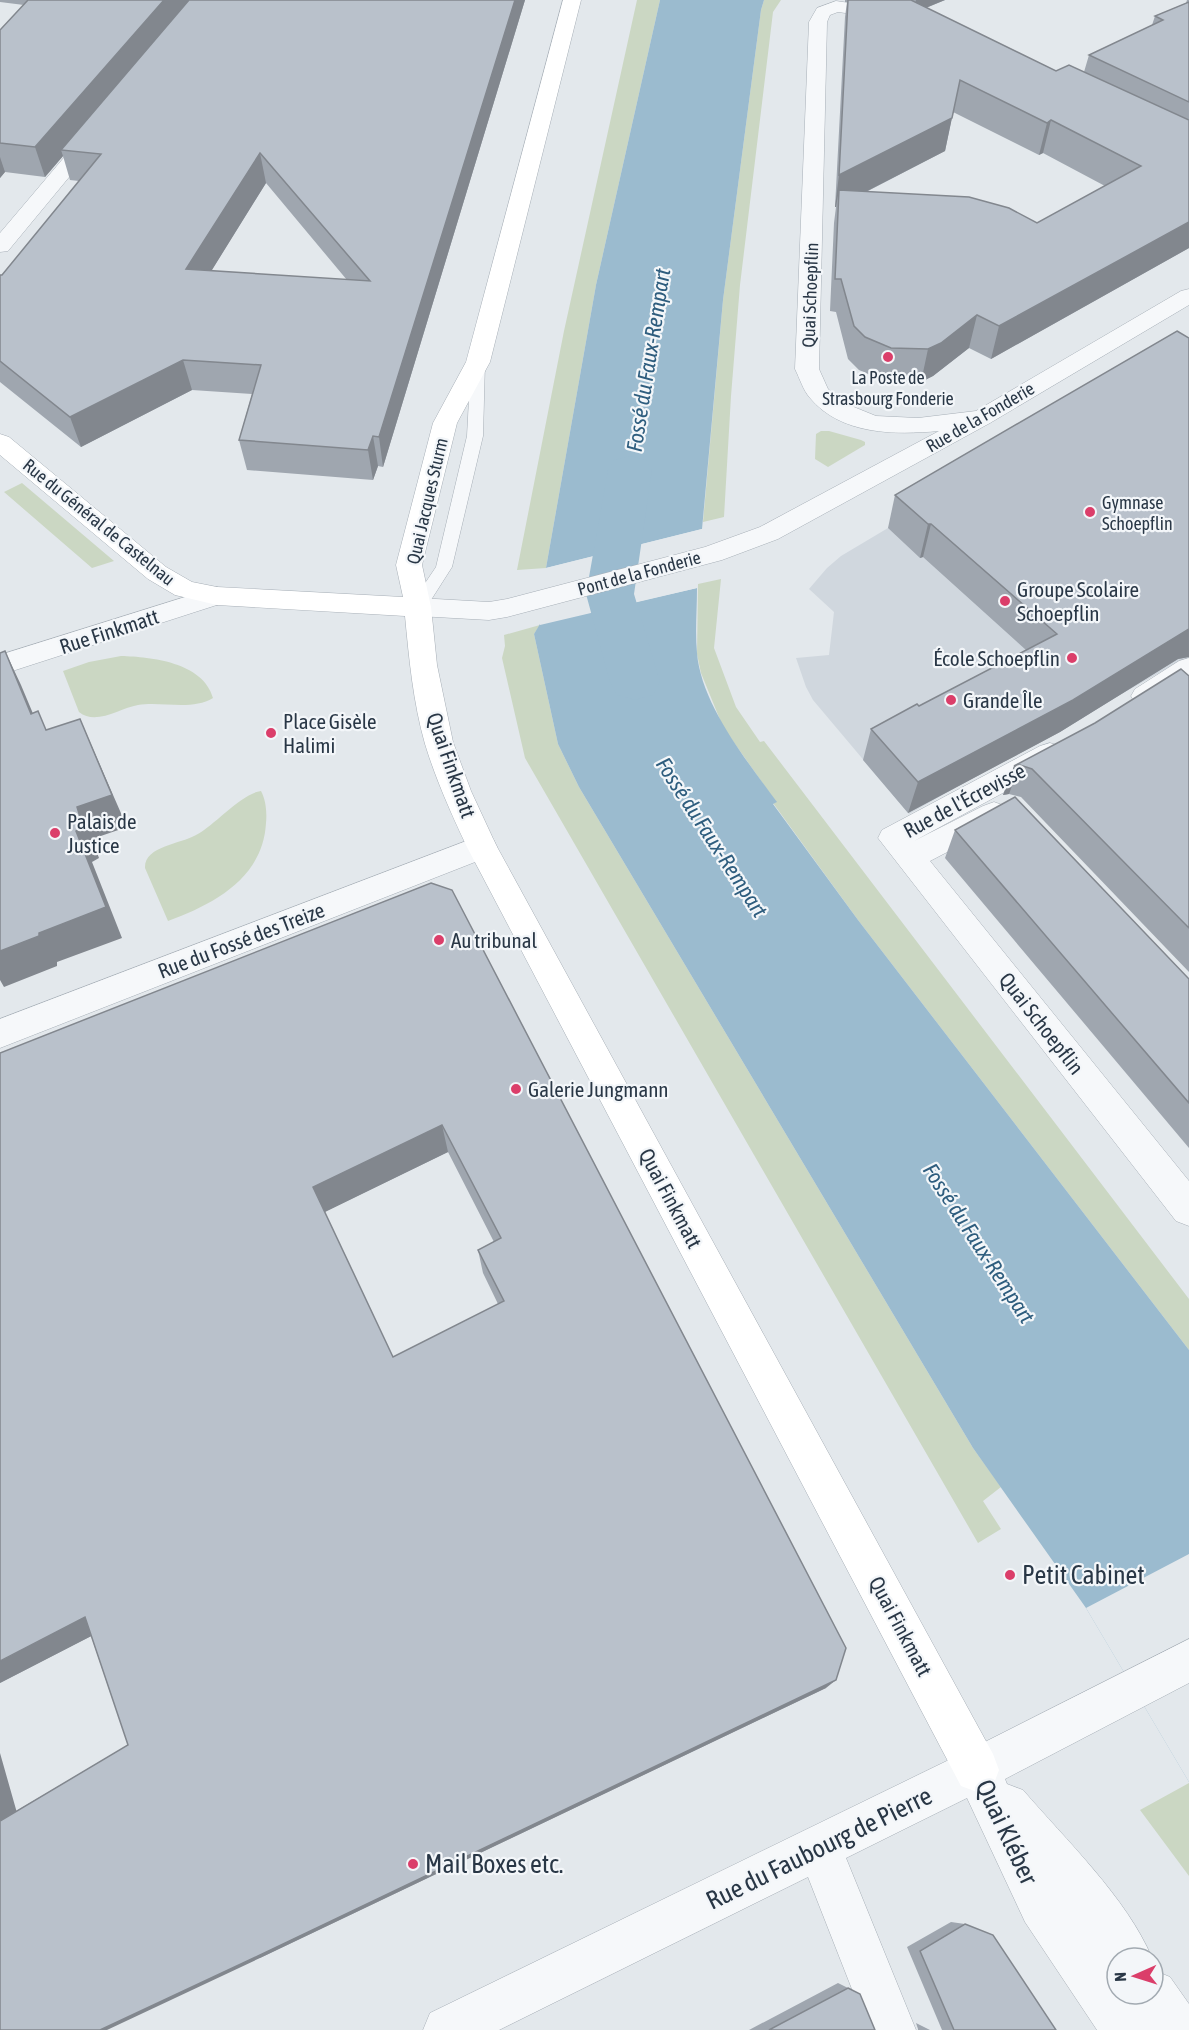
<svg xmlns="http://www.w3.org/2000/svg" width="1189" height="2030" font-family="'Asap Condensed',sans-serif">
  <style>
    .built { fill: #d0d7de }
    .green { fill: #cbd7c3 }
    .water { fill: #9bbbcf }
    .pier { fill: #e3e8ec }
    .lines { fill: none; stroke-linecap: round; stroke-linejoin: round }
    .canal { fill: #9bbbcf; fill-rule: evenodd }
    .lane-casing { stroke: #a7afb7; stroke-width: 1 }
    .street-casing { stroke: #a7afb7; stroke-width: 1 }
    .secondary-casing { stroke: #a7afb7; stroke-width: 1 }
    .lane { fill: #f6f8fa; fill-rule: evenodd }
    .street { fill: #f6f8fa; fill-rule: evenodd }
    .secondary { fill: #fff; fill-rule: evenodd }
    .wall { fill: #9fa6af; fill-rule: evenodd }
    .shaded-wall { fill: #82878e }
    .building { fill: #b9c1cb; stroke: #82878e; stroke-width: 1.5; fill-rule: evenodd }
    .poi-dot { fill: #db3e6a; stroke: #f3f6f9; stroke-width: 2 }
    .labels { text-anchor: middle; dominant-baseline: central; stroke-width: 4.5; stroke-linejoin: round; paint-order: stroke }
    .far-street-label { font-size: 18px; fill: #293746; stroke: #f3f6f9 }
    .far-poi-label { font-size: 18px; fill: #293746; stroke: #f3f6f9 }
    .poi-label { font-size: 21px; fill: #293746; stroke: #f3f6f9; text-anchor: start }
    .street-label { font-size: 21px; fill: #293746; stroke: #f3f6f9 }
    .water-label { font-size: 22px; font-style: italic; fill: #2e5d7e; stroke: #f3f6f9 }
    .near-poi-label { font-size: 26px; fill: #293746; stroke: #f3f6f9; text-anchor: start }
    .near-street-label { font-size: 26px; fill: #293746; stroke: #f3f6f9 }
  </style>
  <rect width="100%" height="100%" fill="#e3e8ec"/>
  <path class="built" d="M888,528L1189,656L909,814L813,700L806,687L796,658L829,655L834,612L809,589L827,568L841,556Z"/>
  <path class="green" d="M637,0H660L596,285L546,568L517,570L564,331Z
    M764,0H781L773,12L740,285L731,396L724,517L703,522L723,300L761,10Z
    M821,431H829L861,440L865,442V445L828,467L815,459L816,434Z
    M22,483L114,561L92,568L4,492Z
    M721,579L714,648L736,707L760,742L764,741L1189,1299V1350L858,920L773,803L776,802L723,727L701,673L697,654L698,584Z
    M540,625L534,634L558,744L579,787L973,1448L1001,1487L983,1501L1001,1529L978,1543L525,758L502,658L505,646L504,635Z
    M121,656C151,657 203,662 213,698C192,711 161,701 138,705C120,708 96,726 79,712L63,671L89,662Z
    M261,791C266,800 267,813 266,823C263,878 214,904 168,921L145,868C144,846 181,844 196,835C215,825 242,793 261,791Z
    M1189,1783V1876L1140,1810Z"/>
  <path class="water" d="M660,0H764L761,10L723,300L702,529L546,568L596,285Z
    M697,588C697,610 695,632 697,653C701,704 747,761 777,802L773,804L858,920L1189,1350V1782L1086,1608L973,1448L579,787L558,744L534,634L540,624Z"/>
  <path class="pier" d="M702,529V532L546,571V568Z
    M698,585L697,588L540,625V621Z
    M1189,1554V1782L1086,1608Z"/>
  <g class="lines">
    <path class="canal" d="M630,456L646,460L652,470L634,594L660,682L653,695L635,700L617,695L610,682L586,594L608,470L614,460Z"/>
    <g class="lane-casing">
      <path id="lane" d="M478,358L485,362L483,436L452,567L424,611H412L409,607L436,567L467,436L471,362Z"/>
    </g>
    <g class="street-casing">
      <path id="street" d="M836,1L890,9L896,10L899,14L896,18L890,19L838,12L830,15L827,22L819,369L828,389L844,403L876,416L918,418L976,411L1181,291L1189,289V305L990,423L778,539L722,560L507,617L489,620L418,616L409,614L405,607L409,600L418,598L489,602L507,599L705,547L760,527L939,431C895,435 841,435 810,398C803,390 800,379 795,369L809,22L817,8Z
        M96,126L103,128L106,132L103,136L8,251L0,252V233L89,128Z
        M217,587L226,590L230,596L226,602L0,675V655Z
        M1189,658V681C1172,692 1155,709 1135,703L1131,696L1135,689L1179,661Z
        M1050,743L1060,746L1065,754L1060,762L914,841L983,806L994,802L1005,806L1009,814L1005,822L930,861L1189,1181V1226L1176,1221L878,838L882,830L1040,746Z
        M482,835L493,839L497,847L493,855L0,1048V1019Z
        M1189,1639V1683L1005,1779L1007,1784L1023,1790C1065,1839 1127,1898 1152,1958H1117V1994H1153V1970L1170,1977L1189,2004V2030H1097L1025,1922L967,1798L846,1858L916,2030H868L808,1877L499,2030H423L430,2013L961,1754Z"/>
    </g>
    <g class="secondary-casing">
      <path id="secondary" d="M563,0H581L490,362L457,423L422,565L431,607L437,665L453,742L471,791L496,845L993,1754L999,1770L993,1786L977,1792L961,1786L467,847C451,813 436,780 425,744C413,702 409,658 405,616L217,605L175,595L148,579L0,455V434L9,437L166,567L192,582L217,587L403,597L396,565L433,423L466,362Z"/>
    </g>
    <use href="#lane" class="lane"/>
    <use href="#street" class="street"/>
    <use href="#secondary" class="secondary"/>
  </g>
  <path class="wall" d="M0,0H525L383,467L378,466L373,480L247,470L239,440L252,394L192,390L81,447L0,382V275H2L79,181L70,180L63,156L45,177L5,172L0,178V30L24,5L0,2ZM266,183L347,280L211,271Z
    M845,0H945L926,8L1056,71L1084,72L1089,55L1152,25L1155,16L1186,3L1187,0H1189V248L991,359L969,348L933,376L921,382L884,381L859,370L848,359L836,312L830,311L834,223L836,207H835L845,17L847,2H845ZM953,112L1039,155L1043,153L1105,186L1037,223L866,192L945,151Z
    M1189,338V657L1178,659L1060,732L908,813L863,760L871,729L919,706L1026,650L923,557L920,558L888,528L895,495Z
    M1189,676V972L1021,797L1009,794L1003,795L1014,766Z
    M955,830L1189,979V1148L945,858Z
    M431,883L826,1688L260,1958L16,1811L128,1745L91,1636L0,1683ZM448,1152L494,1242L478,1250L483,1273L498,1304L393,1357L324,1212Z
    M951,1922L965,1924L1056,2030H942L907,1947Z
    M838,1983L860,1994L875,2030H749Z
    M916,2023L930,2030H918V2029Z"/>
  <path class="shaded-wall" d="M164,0H195L61,150L63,156L45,177L35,147Z
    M515,0H525L383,467L379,437Z
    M916,0H945L913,13Z
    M960,80L945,151L838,206L839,190L836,207H835L839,175Z
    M1051,120L1043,153L1039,155L1047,123Z
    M260,153L266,183L194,299L186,269Z
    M0,157L5,172L0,178Z
    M1189,222V248L991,359L999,326Z
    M977,315L969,348L933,376L921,382L928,349Z
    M183,360L192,390L81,447L70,417Z
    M373,436L378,466L373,480L368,450Z
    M928,524H931L923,557L920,558Z
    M1189,629V657L1178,659L1060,732L908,813L918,782Z
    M5,651L21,685L47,747L31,714Z
    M80,719L127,827L92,839L99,858L92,862L122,938L57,962V966L4,987L0,980V951L39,933L76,831Z
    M1020,765L1009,794L1003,795L1014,766Z
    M442,1125L448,1152L323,1213L313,1187Z
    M85,1617L107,1628L0,1683V1661Z
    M836,1680L826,1688L260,1958L107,2030H100Z
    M0,1753L21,1827L0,1826Z"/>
  <path class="building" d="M28,0H164L35,147L0,143V30Z
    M189,0H515L379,437L373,436L368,450L239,440L261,365L183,360L70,417L0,361V275H2L101,154L61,150ZM260,153L370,281L186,269Z
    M848,0H911L1056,71L1069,65L1189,120V222L999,326L977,315L941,343L928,349L891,348L865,337L854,326L841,279H835L839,190L969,197L1009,208L1037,223L1141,166L1051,120L1047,123L960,80L952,118L839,175Z
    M1189,2V102L1089,55L1163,20L1155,16Z
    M1177,331L1189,338V629L1073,700L918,782L871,729L917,704L919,706L1057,634L931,524H928L895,495Z
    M5,651L31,714L38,711L46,730L80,719L112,795L77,807L83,827L76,831L106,907L39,933V936L0,951V653Z
    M1181,669L1189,676V928L1032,769L1020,765L1014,766L1095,723Z
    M1015,797L1189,979V1103L955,830Z
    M431,883L452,890L846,1648L836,1680L243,1963L100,2030H0V1821L128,1745L85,1617L0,1661V1053ZM442,1125L501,1238L478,1250L504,1301L393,1357L313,1187Z
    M965,1924L993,1935L1056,2030H954L920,1951Z
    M848,1988L860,1994L875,2030H769Z"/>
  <g class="poi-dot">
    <circle cx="888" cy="357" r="6"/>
    <circle cx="1090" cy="512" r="6"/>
    <circle cx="1005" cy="601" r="6"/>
    <circle cx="1072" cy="658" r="6"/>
    <circle cx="951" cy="700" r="6"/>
    <circle cx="271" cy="733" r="6"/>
    <circle cx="55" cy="833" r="6"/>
    <circle cx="439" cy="940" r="6"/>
    <circle cx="516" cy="1089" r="6"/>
    <circle cx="1010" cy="1575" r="6"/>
    <circle cx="413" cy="1864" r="6"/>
  </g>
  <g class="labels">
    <g class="far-street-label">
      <text transform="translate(810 295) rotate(-88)">Quai Schoepflin</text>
      <text transform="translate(980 417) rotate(-30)">Rue de la Fonderie</text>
      <text transform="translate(427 501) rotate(-77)">Quai Jacques Sturm</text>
      <text transform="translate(99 522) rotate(39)">Rue du Général de Castelnau</text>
      <text transform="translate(639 573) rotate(-15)">Pont de la Fonderie</text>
    </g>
    <g class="far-poi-label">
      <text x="888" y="377">La Poste de<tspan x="888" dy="21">Strasbourg Fonderie</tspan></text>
      <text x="1102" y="502" text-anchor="start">Gymnase<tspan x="1102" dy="21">Schoepflin</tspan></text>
    </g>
    <g class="poi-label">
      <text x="1017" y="589">Groupe Scolaire<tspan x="1017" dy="24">Schoepflin</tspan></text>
      <text x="1060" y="658" text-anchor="end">École Schoepflin</text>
      <text x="963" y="700">Grande Île</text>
      <text x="283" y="721">Place Gisèle<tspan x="283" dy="24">Halimi</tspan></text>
      <text x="67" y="821">Palais de<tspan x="67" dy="24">Justice</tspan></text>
      <text x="451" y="940">Au tribunal</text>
      <text x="528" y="1089">Galerie Jungmann</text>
    </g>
    <g class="street-label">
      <text transform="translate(109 631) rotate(-18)">Rue Finkmatt</text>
      <text transform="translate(452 765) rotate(71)">Quai Finkmatt</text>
      <text transform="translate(964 800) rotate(-28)">Rue de l'Écrevisse</text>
      <text transform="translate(241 940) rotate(-21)">Rue du Fossé des Treize</text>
      <text transform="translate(1042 1023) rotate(52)">Quai Schoepflin</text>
      <text transform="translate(671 1198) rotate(62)">Quai Finkmatt</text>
      <text transform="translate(901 1626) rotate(62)">Quai Finkmatt</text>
    </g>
    <g class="water-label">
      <text transform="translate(648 360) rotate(-81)">Fossé du Faux-Rempart</text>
      <text transform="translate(712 837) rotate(57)">Fossé du Faux-Rempart</text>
      <text transform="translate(979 1243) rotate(57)">Fossé du Faux-Rempart</text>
    </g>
    <g class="near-poi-label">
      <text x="1022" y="1575">Petit Cabinet</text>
      <text x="425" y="1864">Mail Boxes etc.</text>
    </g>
    <g class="near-street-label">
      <text transform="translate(1007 1832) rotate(65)">Quai Kléber</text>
      <text transform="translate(819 1848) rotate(-26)">Rue du Faubourg de Pierre</text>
    </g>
  </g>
  <g transform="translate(1135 1976) rotate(267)"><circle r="28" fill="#f3f6f9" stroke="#a2aab1" stroke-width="1.5"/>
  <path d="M0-4.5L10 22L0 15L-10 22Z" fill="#db3e6a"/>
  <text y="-9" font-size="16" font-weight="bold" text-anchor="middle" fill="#293746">N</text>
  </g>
</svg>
